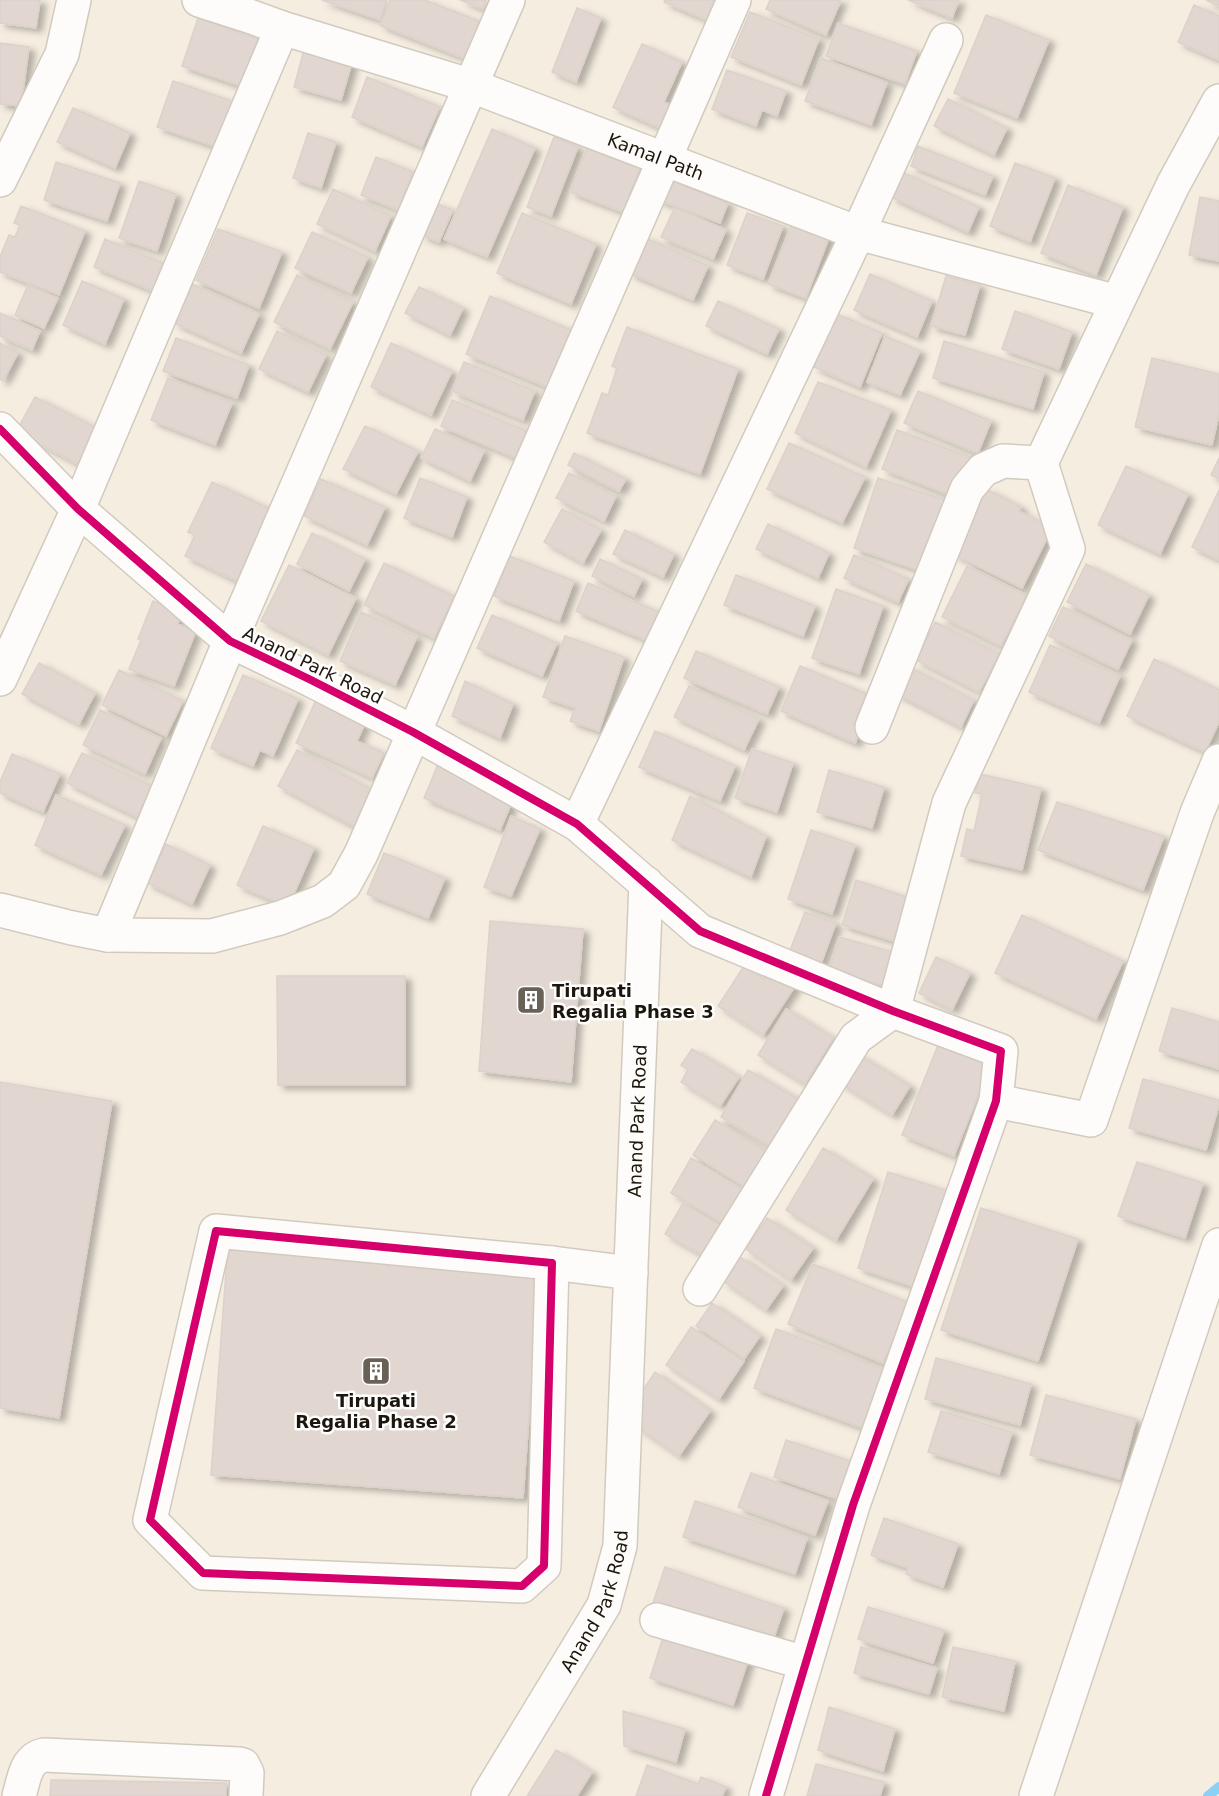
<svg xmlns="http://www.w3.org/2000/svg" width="1219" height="1796" font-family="'DejaVu Sans',sans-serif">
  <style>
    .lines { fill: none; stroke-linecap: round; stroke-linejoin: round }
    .stream { stroke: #8ad1f5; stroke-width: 10 }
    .building { fill: #e1d6d0; stroke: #dcd2cb; stroke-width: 1.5; filter: url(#shadow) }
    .minor-casing { stroke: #d1cabf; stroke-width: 36 }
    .minor { stroke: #fefcfa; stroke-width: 33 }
    .cycleway-casing { stroke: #fefefe; stroke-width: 11 }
    .cycleway { stroke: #d6006c; stroke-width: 8 }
    .labels { text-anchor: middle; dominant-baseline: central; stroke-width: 5; stroke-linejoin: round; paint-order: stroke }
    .street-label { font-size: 18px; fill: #1d160c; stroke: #fefefe }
    .poi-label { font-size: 18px; font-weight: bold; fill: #1d160c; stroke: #fefefe; text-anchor: start }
  </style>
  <defs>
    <filter id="shadow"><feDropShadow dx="6" dy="4" stdDeviation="3" flood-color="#0004"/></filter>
  </defs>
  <rect width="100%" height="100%" fill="#f5ede0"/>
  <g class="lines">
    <path class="stream" d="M1208,1796L1219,1787"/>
  </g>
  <path class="building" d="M0,0H40L36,28L0,23Z
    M322,0H387L380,20Z
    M390,0H425L481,22L466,59L380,25Z
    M460,0H486L483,9Z
    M665,0H724L714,23L664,2Z
    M770,0H841L826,35L766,9Z
    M908,0H959L952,18Z
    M1206,0H1219V6Z
    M1194,5L1219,16V60L1178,42Z
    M577,8L601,18L576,82L552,72Z
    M750,12L819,39L801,85L731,57Z
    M986,15L1049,40L1017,118L954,93Z
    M198,18L258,39L241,86L182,66Z
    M838,23L917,51L905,84L826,56Z
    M0,43L29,47L21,106L0,104Z
    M642,44L682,62L664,102L671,105L660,128L613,107Z
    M305,46L353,59L341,100L294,87Z
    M821,58L887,83L871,125L805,101Z
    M727,70L786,91L777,116L762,110L756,126L712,109Z
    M367,77L440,107L422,147L352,117Z
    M173,81L238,103L223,149L157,127Z
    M948,99L1007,128L994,155L934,126Z
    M73,108L130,133L115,168L57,142Z
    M492,129L535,148L487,257L444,239Z
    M308,133L336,142L321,188L293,178Z
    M554,137L578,147L551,216L527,207Z
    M590,140L643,160L623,212L570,192Z
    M918,146L993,176L985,195L911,166Z
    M376,157L413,172L398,210L361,195Z
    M56,162L120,183L107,221L44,200Z
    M1015,163L1055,178L1030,242L990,226Z
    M902,172L979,207L968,232L891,197Z
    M665,178L728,203L720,223L656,199Z
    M139,181L176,194L157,251L119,238Z
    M1068,185L1123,207L1096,275L1041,253Z
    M333,189L391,216L375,251L317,224Z
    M1200,197L1219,201V261L1189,255Z
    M435,203L453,210L439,242L421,235Z
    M21,206L85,231L59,295L0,272V257L9,235L15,237L20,225L14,223Z
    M675,207L726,230L713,259L661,237Z
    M522,213L596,244L571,304L497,273Z
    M747,213L783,226L763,279L727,265Z
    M793,221L830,235L806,298L768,284Z
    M218,229L282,252L259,308L196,280Z
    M312,232L368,257L351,293L295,268Z
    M644,237L708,266L693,300L629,273Z
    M105,239L167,265L156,292L94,267Z
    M870,274L932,301L917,337L854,310Z
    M297,275L353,302L330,349L274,322Z
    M946,276L980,285L965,335L931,326Z
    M82,281L124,299L105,344L63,325Z
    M192,284L259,314L241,353L174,323Z
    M28,285L58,298L44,328L15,315Z
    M419,287L463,308L450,335L405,313Z
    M490,296L571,330L547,387L466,354Z
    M718,301L779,329L767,354L706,326Z
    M1015,311L1072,332L1059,369L1002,349Z
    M0,313L40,331L32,350L0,336Z
    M837,314L882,333L860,387L814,367Z
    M627,327L738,369L700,474L587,433L602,393L608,395L617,368L612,366Z
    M277,331L326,355L308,392L259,369Z
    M885,336L920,351L900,395L867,382Z
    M176,338L249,365L237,398L163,371Z
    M944,341L1044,372L1033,409L933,378Z
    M0,343L18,353L3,381L0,379Z
    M391,343L452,371L431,415L371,387Z
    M1152,358L1219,374V414L1212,445L1135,427Z
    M464,362L535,391L523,420L452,391Z
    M168,378L232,403L215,445L151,420Z
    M818,382L891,410L866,467L795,433Z
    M918,391L991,421L978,453L904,423Z
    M35,397L97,428L78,464L16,432Z
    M452,400L529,432L518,459L441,426Z
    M365,426L418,451L396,494L343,469Z
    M435,429L484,451L470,481L421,458Z
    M897,430L970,457L955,497L882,469Z
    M789,443L865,477L842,523L767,489Z
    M574,453L626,479L619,491L568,465Z
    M1219,458V479L1211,475Z
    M1126,466L1188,494L1160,554L1098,525Z
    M569,473L616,496L604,521L556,498Z
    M420,478L467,497L452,537L404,518Z
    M878,478L954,503L930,574L854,548Z
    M321,479L385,507L367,545L304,516Z
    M212,482L275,511L241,583L185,556L195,535L188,532Z
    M986,489L1021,507L1019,511L1052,528L1022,588L953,554Z
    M1219,490V560L1192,547Z
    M562,509L601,530L583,563L544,542Z
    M768,524L829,553L818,578L756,549Z
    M625,530L674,554L663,577L613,554Z
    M312,533L365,559L349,591L297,564Z
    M854,555L909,579L898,602L844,578Z
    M510,556L574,581L559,621L494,596Z
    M600,559L642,579L634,596L592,576Z
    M384,563L454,596L434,638L364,605Z
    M1086,564L1149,595L1130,634L1067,602Z
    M289,565L356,598L328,655L261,621Z
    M967,566L1027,595L1001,646L942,617Z
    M736,575L815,606L803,636L724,605Z
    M588,583L662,613L651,642L576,611Z
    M836,589L883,606L859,674L812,658Z
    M153,601L182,612L178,624L196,631L174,686L129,669L141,640L138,639Z
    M1063,607L1132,640L1118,669L1049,636Z
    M361,612L417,637L395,685L340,661Z
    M492,615L557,643L542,676L477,648Z
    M935,622L999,654L979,692L916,660Z
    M565,636L624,657L599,731L570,721L575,708L543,697Z
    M1050,645L1120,676L1099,723L1029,692Z
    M696,651L779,687L767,714L684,678Z
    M1154,659L1219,690V722L1205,752L1127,716Z
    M39,663L95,693L79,724L22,694Z
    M800,666L874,697L855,743L781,711Z
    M909,667L974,700L961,727L895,693Z
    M119,670L183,701L166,736L102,705Z
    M243,675L298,699L273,756L260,750L253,766L211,748Z
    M465,681L513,704L500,738L452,716Z
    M689,686L759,719L744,750L674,717Z
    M316,700L365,723L357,741L384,753L372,778L296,743Z
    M100,710L161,738L145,774L83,745Z
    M655,731L735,766L720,801L639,767Z
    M752,749L793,763L777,812L735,798Z
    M297,750L376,792L357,828L278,786Z
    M82,753L152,786L137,817L67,783Z
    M12,754L60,774L43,812L0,793V782Z
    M438,764L514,797L500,830L424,798Z
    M829,770L884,787L872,828L817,812Z
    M980,774L1041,788L1022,870L961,856L967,829L974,831L982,794L975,793Z
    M56,795L125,825L101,875L35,845Z
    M690,796L766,836L751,877L672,840Z
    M1057,802L1164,836L1143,890L1038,850Z
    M511,816L540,829L511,896L484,887Z
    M263,826L314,848L288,907L237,885Z
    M811,830L855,845L832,914L788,899Z
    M166,844L210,865L192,904L147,883Z
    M384,853L445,878L428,918L367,894Z
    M856,880L910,898L897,942L842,925Z
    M805,912L836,923L819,969L787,958Z
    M1022,915L1123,961L1096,1019L995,973Z
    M490,921L583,929L571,1082L479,1071Z
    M839,937L897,953L887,987L829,970Z
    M936,957L970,973L952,1010L919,993Z
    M775,965L799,980L763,1035L718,1006L744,966L764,979Z
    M277,976H405V1085H278Z
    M1172,1008L1219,1022V1069L1159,1051Z
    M786,1009L833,1038L805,1084L758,1055Z
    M940,1040L992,1060L954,1156L902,1135Z
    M692,1049L739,1077L720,1106L681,1082L688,1070L681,1065Z
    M857,1054L910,1086L892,1115L840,1083Z
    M748,1070L805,1103L777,1150L721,1117Z
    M1143,1079L1219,1100V1105L1206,1150L1129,1128Z
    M0,1082L112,1101L59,1418L0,1408Z
    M715,1120L771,1155L749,1190L693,1155Z
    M823,1148L873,1179L836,1240L786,1210Z
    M691,1158L751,1194L730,1228L671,1193Z
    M1137,1162L1203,1183L1185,1238L1118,1216Z
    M888,1172L952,1192L921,1289L858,1268Z
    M683,1203L727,1229L709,1259L665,1234Z
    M981,1208L1078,1239L1038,1361L941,1330Z
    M767,1218L813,1248L791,1280L746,1249Z
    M228,1244L540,1266L523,1498L211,1475Z
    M740,1257L783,1286L766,1310L723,1281Z
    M813,1264L909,1303L883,1363L788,1324Z
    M712,1303L760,1336L744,1359L696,1326Z
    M691,1327L744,1361L719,1399L666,1365Z
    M776,1329L884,1369L863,1428L754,1388Z
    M936,1358L1031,1384L1020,1425L925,1399Z
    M655,1372L710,1411L679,1456L637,1427L639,1396Z
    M1046,1395L1136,1419L1120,1479L1030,1455Z
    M941,1411L1012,1432L999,1474L928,1452Z
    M786,1440L851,1461L838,1499L774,1477Z
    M751,1473L828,1501L815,1535L738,1507Z
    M695,1501L807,1538L795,1574L683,1537Z
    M884,1518L958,1544L943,1587L906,1574L908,1568L871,1555Z
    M665,1567L784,1608L771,1646L652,1606Z
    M868,1607L944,1630L933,1663L858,1639Z
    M665,1631L749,1658L733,1705L650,1678Z
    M861,1647L937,1668L929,1694L854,1673Z
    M953,1647L1015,1661L1004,1711L942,1697Z
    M829,1707L895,1729L883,1771L818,1750Z
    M623,1711L685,1729L676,1762L624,1746Z
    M556,1750L592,1772L577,1796H527Z
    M816,1764L884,1782L880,1796H807Z
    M647,1765L698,1784L701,1777L726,1787L722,1796H636Z
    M51,1780L226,1783V1796H50Z"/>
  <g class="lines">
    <g class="minor-casing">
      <g id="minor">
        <path id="s1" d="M199,0L249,16L282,28L472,86L858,233L1117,302"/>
        <path d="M0,180L62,54L74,0"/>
        <path d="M0,429L78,509L230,641L311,680L413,732L577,824L700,931L893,1011L1001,1051L996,1101L853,1505L766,1796"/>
        <path d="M0,679L78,509L282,28"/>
        <path d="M872,727L967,489L983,470L1003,461L1041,463"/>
        <path d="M577,824L858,233L946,40"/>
        <path d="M0,910L72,928L108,935L212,936L280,918L323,901L344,885L361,854L734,0"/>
        <path d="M108,935L230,641L508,0"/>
        <path d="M996,1101L1091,1120L1197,813L1219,761"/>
        <path d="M216,1231L552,1263L544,1566L522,1586L203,1573L150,1520Z"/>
        <path d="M552,1263L631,1273"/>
        <path d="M700,1289L856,1038L893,1011L949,803L1068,549L1041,463L1173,185L1219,101"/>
        <path d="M657,1620L805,1663"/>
        <path d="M19,1796C24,1780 25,1759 44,1755L239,1764L243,1765L247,1773L246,1796"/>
        <path id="s2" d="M488,1796L604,1605L620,1546L646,883"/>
        <path d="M1036,1796L1219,1245"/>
      </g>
    </g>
    <use href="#minor" class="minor"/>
    <g class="cycleway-casing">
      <path id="cycleway" d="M0,429L78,509L230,641L311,680L413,732L577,824L700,931L893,1011L1001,1051L996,1101L853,1505L766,1796
        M216,1231L552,1263L544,1566L522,1586L203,1573L150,1520Z"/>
    </g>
    <use href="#cycleway" class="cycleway"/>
  </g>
  <defs>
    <g id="building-square" transform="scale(1.5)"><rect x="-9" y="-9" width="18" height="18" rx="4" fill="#696156" stroke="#fefefe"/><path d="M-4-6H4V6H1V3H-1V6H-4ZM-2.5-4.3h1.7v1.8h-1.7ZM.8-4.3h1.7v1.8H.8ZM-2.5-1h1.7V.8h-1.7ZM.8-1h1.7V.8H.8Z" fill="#fff"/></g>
  </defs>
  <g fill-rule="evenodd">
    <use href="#building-square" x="531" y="1000"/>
    <use href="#building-square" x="376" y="1371"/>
  </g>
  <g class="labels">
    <g class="street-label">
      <text stroke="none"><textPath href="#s1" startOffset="483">Kamal Path</textPath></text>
      <text transform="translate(313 665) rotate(26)">Anand Park Road</text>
      <text stroke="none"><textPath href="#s2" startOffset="710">Anand Park Road</textPath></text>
      <text stroke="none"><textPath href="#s2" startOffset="224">Anand Park Road</textPath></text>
    </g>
    <g class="poi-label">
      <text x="552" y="990">Tirupati<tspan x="552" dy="21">Regalia Phase 3</tspan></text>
      <text x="376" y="1400" text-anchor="middle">Tirupati<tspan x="376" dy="21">Regalia Phase 2</tspan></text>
    </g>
  </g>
</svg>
